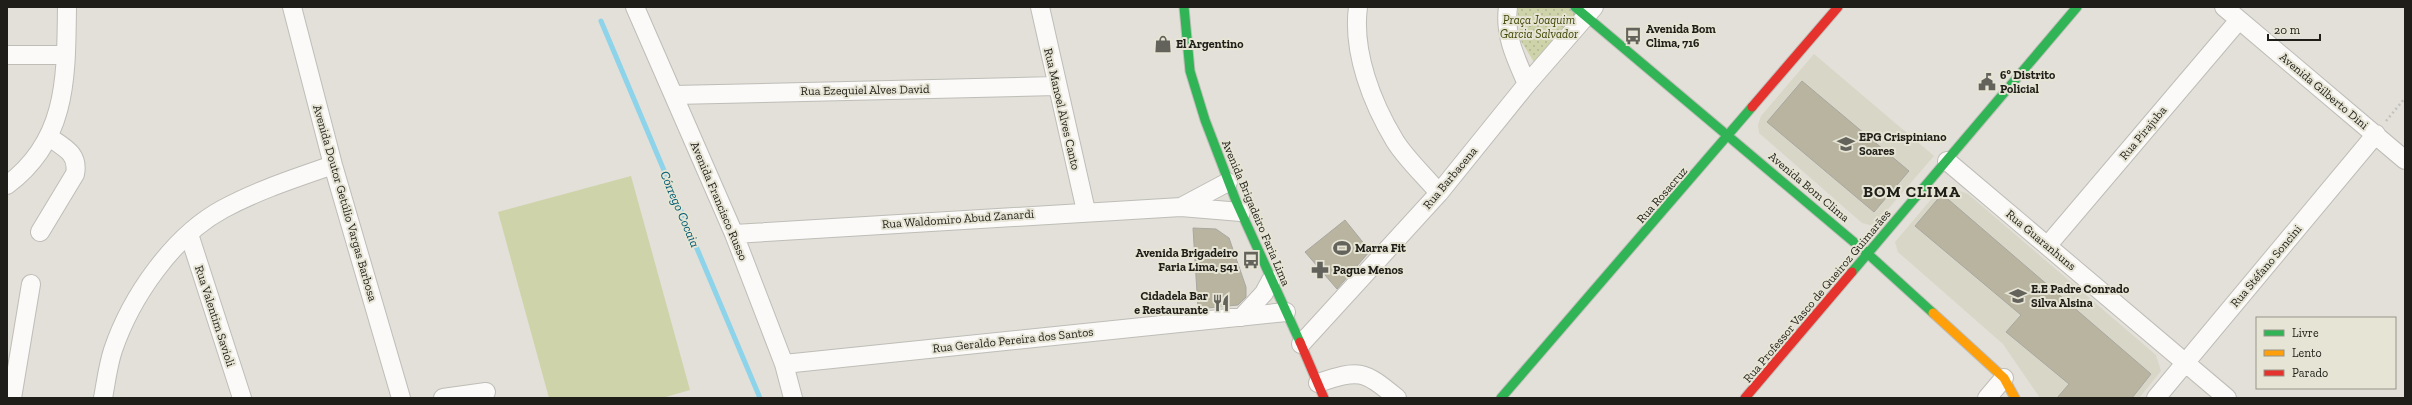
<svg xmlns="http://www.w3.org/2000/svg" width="2412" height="405" font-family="'Zilla Slab',serif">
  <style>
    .built { fill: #d8d6c7 }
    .park { fill: url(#park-dots) }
    .pitch { fill: #cfd3a9 }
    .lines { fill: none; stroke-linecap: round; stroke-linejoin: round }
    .stream { stroke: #8dd3ea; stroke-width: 5 }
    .building { fill: #b8b4a0; stroke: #a9a7a1 }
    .street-casing { stroke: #bebdb7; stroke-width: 20 }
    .fast-casing { stroke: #bebdb7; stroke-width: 11 }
    .slow-casing { stroke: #bebdb7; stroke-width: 11 }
    .jam-casing { stroke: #bebdb7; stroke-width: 11 }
    .path { stroke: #c2c2bf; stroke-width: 2.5; stroke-dasharray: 2 3; stroke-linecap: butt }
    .street { stroke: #fbfaf9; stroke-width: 18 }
    .fast { stroke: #30b455; stroke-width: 9 }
    .slow { stroke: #ff9f0a; stroke-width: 9 }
    .jam { stroke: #e5322d; stroke-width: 9 }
    .labels { text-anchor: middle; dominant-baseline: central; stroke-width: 4; stroke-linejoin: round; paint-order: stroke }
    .park-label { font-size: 12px; font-style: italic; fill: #404605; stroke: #e6e4d4 }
    .poi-label { font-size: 12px; font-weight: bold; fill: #1f1e18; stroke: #e6e4d4; text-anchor: start }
    .street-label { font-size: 12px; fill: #1f1e18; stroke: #e6e4d4 }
    .water-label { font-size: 13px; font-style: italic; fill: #005a72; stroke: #e6e4d4 }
    .district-label { font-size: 16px; font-weight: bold; letter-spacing: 1px; fill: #1f1e18; stroke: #e6e4d4 }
  </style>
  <defs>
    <pattern id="park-dots" width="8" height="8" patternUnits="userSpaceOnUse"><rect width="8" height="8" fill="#cfd3a9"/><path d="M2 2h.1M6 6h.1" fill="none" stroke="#b1b591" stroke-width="1.8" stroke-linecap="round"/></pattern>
  </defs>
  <rect width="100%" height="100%" fill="#e2e0d8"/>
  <path class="built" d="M1814,54L1934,156L1876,223L1870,225L1862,223L1759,133L1758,125L1761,116Z
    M1955,189L1968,194L2156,355L2161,371L2139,398H2040L2003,344L1898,252L1895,242L1934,196Z"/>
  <path class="park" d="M1517,7H1583L1534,62L1521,41Z"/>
  <path class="pitch" d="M631,176L690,390L662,398H549L498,212Z"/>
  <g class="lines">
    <path class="stream" d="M601,21L760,398"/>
  </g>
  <path class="building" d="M1802,81L1909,171L1874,212L1767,122Z
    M1942,194L2151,374L2132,398H2057L2069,384L2006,332L2021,315L1915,226Z
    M1345,220L1370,251L1337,289L1305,252Z
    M1193,228L1216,229L1229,238L1246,287V297L1238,305L1198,309Z"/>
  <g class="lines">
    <g class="street-casing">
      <path id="street" d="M292,7L333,165L401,398
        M635,7L734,234L784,364L793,398
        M1040,7L1086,211
        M1358,7C1352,52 1372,103 1395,141C1407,160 1425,176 1439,193
        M1508,7C1504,35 1516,59 1527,84
        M2224,7L2405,160
        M7,55H66
        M674,95L1056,86
        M1947,161L2227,398
        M7,185C68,140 66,76 67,7
        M1181,207L1228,182
        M40,232L75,174C79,154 65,148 49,137
        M189,234L242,398
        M734,234L1181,207L1241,212
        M2048,245L2239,20
        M1242,317L1264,293L1271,280
        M1301,344L1439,193L1527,84L1594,7
        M784,364L1286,312
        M1318,383C1360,369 1363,370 1397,398
        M12,398L31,284
        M103,398C106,382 108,365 113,350C131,297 173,236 223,209C258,190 296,178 333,165
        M443,398L486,392
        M1987,398L2004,378
        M2156,398L2376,134"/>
    </g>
    <g class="fast-casing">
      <path id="fast" d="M1184,7L1190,71L1205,120L1236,201L1300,342
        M1575,7L1868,254L1933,313
        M1852,272L2077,7
        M1501,398L1752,107"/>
    </g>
    <g class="slow-casing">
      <path id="slow" d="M1933,313L2004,378L2015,398"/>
    </g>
    <g class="jam-casing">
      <path id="jam" d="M1752,107L1838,7
        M1300,342L1324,398
        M1745,398L1852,272"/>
    </g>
    <path class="path" d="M2386,121L2405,98"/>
    <use href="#street" class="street"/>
    <use href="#fast" class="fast"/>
    <use href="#slow" class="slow"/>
    <use href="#jam" class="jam"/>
  </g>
  <defs>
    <g id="bus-bare" transform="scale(1.38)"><path d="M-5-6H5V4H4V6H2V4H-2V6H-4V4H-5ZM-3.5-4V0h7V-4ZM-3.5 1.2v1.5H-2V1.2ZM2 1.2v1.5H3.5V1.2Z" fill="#63625b" stroke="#e6e4d4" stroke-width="2.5" paint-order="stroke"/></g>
    <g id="shop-bare" transform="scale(1.38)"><path d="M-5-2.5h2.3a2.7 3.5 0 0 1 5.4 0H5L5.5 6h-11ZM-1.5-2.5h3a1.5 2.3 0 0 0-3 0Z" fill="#63625b" stroke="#e6e4d4" stroke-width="2.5" paint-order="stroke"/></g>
    <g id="civic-bare" transform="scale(1.38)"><path d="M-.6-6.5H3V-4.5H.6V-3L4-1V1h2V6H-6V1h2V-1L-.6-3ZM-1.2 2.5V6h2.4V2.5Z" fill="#63625b" stroke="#e6e4d4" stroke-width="2.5" paint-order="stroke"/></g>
    <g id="school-bare" transform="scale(1.38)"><path d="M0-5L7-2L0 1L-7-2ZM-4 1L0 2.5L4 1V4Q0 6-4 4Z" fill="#63625b" stroke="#e6e4d4" stroke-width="2.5" paint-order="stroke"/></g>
    <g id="stadium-bare" transform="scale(1.38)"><path d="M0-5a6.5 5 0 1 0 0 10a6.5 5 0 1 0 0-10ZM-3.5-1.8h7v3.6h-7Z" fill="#63625b" stroke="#e6e4d4" stroke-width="2.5" paint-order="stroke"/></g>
    <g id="pharmacy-bare" transform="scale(1.38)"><path d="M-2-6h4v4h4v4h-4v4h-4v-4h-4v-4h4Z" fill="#63625b" stroke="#e6e4d4" stroke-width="2.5" paint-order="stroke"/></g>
    <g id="restaurant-bare" transform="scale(1.38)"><path d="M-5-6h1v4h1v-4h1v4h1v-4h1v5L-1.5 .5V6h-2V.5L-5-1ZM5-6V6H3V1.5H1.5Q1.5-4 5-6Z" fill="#63625b" stroke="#e6e4d4" stroke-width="2.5" paint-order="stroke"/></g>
  </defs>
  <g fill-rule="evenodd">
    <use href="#bus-bare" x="1633" y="36"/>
    <use href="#shop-bare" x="1163" y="44"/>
    <use href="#civic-bare" x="1987" y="82"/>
    <use href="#school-bare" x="1846" y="144"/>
    <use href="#stadium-bare" x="1342" y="248"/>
    <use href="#bus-bare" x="1251" y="260"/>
    <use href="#pharmacy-bare" x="1320" y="270"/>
    <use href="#school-bare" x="2018" y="296"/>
    <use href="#restaurant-bare" x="1221" y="303"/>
  </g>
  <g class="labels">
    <g class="park-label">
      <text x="1539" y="20">Praça Joaquim<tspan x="1539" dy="14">Garcia Salvador</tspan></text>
    </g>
    <g class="poi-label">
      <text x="1646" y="29">Avenida Bom<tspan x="1646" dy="14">Clima, 716</tspan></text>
      <text x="1176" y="44">El Argentino</text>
      <text x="2000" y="75">6º Distrito<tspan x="2000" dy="14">Policial</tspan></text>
      <text x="1859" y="137">EPG Crispiniano<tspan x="1859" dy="14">Soares</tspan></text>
      <text x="1355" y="248">Marra Fit</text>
      <text x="1238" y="253" text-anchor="end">Avenida Brigadeiro<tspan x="1238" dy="14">Faria Lima, 541</tspan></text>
      <text x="1333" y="270">Pague Menos</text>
      <text x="2031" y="289">E.E Padre Conrado<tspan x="2031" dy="14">Silva Alsina</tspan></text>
      <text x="1208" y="296" text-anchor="end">Cidadela Bar<tspan x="1208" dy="14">e Restaurante</tspan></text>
    </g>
    <g class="street-label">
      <text transform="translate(865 90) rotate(-1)">Rua Ezequiel Alves David</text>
      <text transform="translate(2324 91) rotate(40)">Avenida Gilberto Dini</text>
      <text transform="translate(1062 109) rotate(77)">Rua Manoel Alves Canto</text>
      <text transform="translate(2143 133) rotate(-50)">Rua Pirajuba</text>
      <text transform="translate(1450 178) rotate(-50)">Rua Barbacena</text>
      <text transform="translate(1809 187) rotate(40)">Avenida Bom Clima</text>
      <text transform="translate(1662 195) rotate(-49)">Rua Rosacruz</text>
      <text transform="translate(719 201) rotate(67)">Avenida Francisco Russo</text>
      <text transform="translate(345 203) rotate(74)">Avenida Doutor Getúlio Vargas Barbosa</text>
      <text transform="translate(1256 213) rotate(67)">Avenida Brigadeiro Faria Lima</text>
      <text transform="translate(958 219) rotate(-4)">Rua Waldomiro Abud Zanardi</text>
      <text transform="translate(2041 240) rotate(40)">Rua Guaranhuns</text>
      <text transform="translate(2266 266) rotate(-50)">Rua Stéfano Soncini</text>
      <text transform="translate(1817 296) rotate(-50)">Rua Professor Vasco de Queiroz Guimarães</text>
      <text transform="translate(215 316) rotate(72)">Rua Valentim Savioli</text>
      <text transform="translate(1013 340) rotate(-6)">Rua Geraldo Pereira dos Santos</text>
    </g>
    <g class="water-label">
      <text transform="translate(680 209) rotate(67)">Córrego Cocaia</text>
    </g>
    <g class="district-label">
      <text x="1912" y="191">BOM CLIMA</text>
    </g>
  </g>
  <rect width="2412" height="405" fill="none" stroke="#1f1e18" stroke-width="16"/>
  <rect x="2256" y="317" width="140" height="72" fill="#e6e4d4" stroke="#969589"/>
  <rect x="2264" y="330" width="20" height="6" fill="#30b455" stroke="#969589"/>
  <text x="2292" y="337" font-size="12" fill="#1f1e18">Livre</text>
  <rect x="2264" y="350" width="20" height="6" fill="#ff9f0a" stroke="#969589"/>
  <text x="2292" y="357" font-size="12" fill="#1f1e18">Lento</text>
  <rect x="2264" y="370" width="20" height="6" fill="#e5322d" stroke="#969589"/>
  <text x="2292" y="377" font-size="12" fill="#1f1e18">Parado</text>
  <path d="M2268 34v6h52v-6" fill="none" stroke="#1f1e18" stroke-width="2"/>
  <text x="2274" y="34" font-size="12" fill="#1f1e18" stroke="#e6e4d4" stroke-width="3" paint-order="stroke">20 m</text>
</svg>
